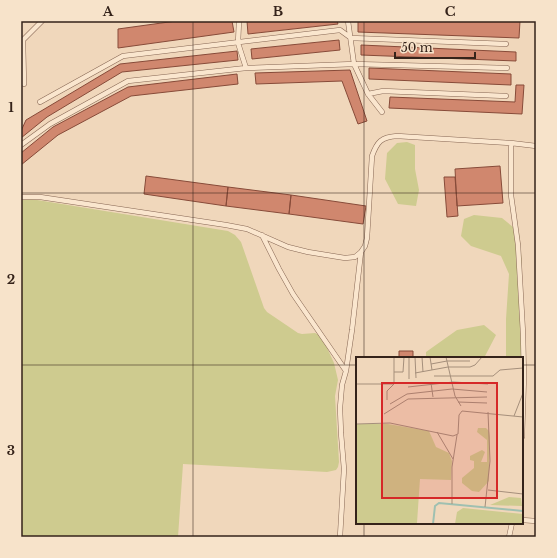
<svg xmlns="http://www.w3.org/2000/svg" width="557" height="558" font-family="'Libre Baskerville',serif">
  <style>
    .green { fill: #cecb8f }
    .building { fill: #d0876e; stroke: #874b39 }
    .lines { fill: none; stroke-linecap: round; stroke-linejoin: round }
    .lane-casing { stroke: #876754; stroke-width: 5.5 }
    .lane { stroke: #fae6ce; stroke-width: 4.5 }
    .grid { fill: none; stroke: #35231a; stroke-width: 1; stroke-opacity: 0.55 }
    .inset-river { fill: none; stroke: #9fc0b1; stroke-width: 2 }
    .inset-road { fill: none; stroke: #a58f7b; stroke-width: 1 }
    .view { fill: #d62828; fill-opacity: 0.15; stroke: #d62828; stroke-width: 2 }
    .inset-edge { fill: none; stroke: #35231a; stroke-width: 2 }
    .neatline { fill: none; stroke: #35231a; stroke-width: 1.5 }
    .grid-label { font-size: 13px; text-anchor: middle; font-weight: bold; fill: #35231a }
  </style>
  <rect width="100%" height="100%" fill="#f0d7bb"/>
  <path class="green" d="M407,142L415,145V169L419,190L416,206L398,204L385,179L387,153L397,143Z
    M31,199L228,231L235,235L241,242L264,308L267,312L298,333L302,334L315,333L319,335L323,339L334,363L338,380L335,396L339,462L338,467L336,470L327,472L183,464L178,537H21V200Z
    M474,215L502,218L519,232L522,264V358H506V319L509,274L501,256L471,246L461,236L464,219Z
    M484,325L496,335L484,358H426V352L457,330Z"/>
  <path class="building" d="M176,21H232L234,32L118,48V29Z
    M247,21H337L338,24L248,34Z
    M358,21H520L519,38L358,32Z
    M339,40L340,50L252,59L251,49Z
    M361,45L516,52V61L361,55Z
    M237,51L238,60L122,72L47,117L21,138V131L26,120L120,64Z
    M369,68L511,74V85L369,79Z
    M350,70L367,121L358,124L342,81L256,84L255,73Z
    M237,74L238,84L131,96L58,135L21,165V153L53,127L128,87Z
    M516,85H524L522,114L389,108L390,97L515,102Z
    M500,166L503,203L457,206L455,169Z
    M146,176L228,187L226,206L144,194Z
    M444,177H455L458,216L447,217Z
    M228,187L291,195L289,214L226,206Z
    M291,195L366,206L363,224L289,214Z
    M399,351H413V358H399Z"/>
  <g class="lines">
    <g class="lane-casing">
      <path id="lane" d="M239,21L238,43L246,68
        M348,21L354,64L368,94L382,112
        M24,84L23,40L42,21
        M368,94L383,91L506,96
        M40,102L123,56L340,30L351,38L506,44
        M511,143V195L518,245L523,333L524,377L522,437
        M21,145L50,124L128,81L246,68L354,64L507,68
        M21,197H40L226,225L247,229L288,247L308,252L345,258L355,257L361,252L365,246L367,238L372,156C377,142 381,137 397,136L511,143L536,146
        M262,235L279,269L293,294L346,371
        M522,520L536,521
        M340,537L344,469L341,433L340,408L342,385L346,371L352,330L361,252
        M509,537L512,523"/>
    </g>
    <use href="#lane" class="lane"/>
  </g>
  <path class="grid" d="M193,21V537M364,21V358M21,193H536M21,365H357M522,365H536M364,523V537"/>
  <g transform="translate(356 357)">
    <rect width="167" height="167" fill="#f0d7bb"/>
    <path d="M0,67H32L73,74L80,90L93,96L96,104L95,123L64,122L61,166L70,167H0ZM122,71H130L133,74L134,80L133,124L123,135L116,134L106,126V121L118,111V104L114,103V99L126,93L129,95L125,105H131V83L121,75ZM153,140L165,141L166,149L134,148ZM107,151L167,157V167H99L101,155Z" fill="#cecb8f"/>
    <path class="inset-river" d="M77,167L79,149L83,146L167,154"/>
    <path class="inset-road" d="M59,0L60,21M66,0L67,15M74,0L76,13M90,0L99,39L105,49M75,7L91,4H114M38,15H47L48,0M59,16L92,10H114L119,8L126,0M78,19H137L144,13L167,11M53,22V0M75,26L77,40M0,27H38M52,30L97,25L132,27M31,43V34L38,27V0M102,45L131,46M34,47L51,37L96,32L131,35M28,57L52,42L131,40M158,59L167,36M0,67L34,66L97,79L102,77L103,58L106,54L167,60M81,75L97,102M132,133L167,137M96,147V110L101,78M129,150L134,104L132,55"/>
    <path class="view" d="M26,26H141V141H26Z"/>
    <rect width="167" height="167" class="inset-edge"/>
  </g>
  <rect width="557" height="558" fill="none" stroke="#f7e3ca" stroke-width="44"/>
  <path d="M395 52v6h80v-6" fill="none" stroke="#35231a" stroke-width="2"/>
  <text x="401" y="52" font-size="12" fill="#35231a" stroke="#f7e3ca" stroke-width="3" paint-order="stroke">50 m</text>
  <rect x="22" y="22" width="513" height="514" class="neatline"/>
  <g class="grid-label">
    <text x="108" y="16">A</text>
    <text x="278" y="16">B</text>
    <text x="450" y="16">C</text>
    <text x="11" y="112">1</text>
    <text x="11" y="284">2</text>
    <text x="11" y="455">3</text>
  </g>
</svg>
